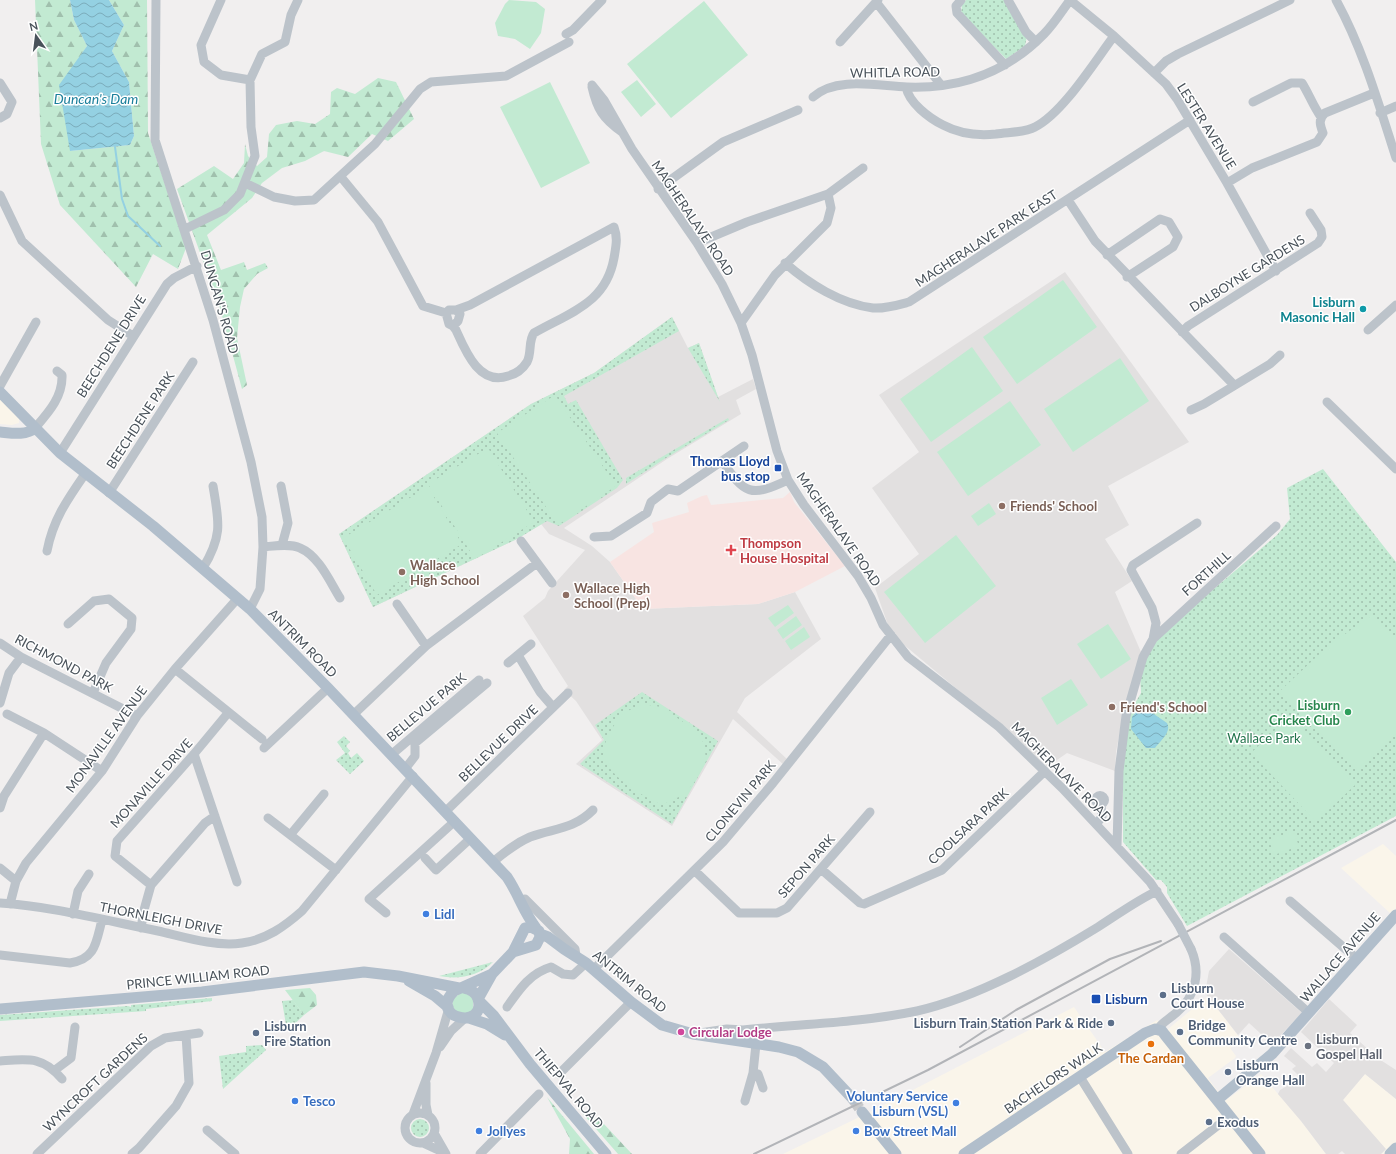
<svg xmlns="http://www.w3.org/2000/svg" width="1396" height="1154" font-family="Lato,sans-serif">
  <style>
    .commercial { fill: #faf5ea }
    .education { fill: #e2e0e0 }
    .medical { fill: #f8e4e2 }
    .grass { fill: url(#grass-dots) }
    .forest { fill: url(#forest-firs) }
    .garden { fill: #c2ead2 }
    .water { fill: url(#water-waves) }
    .lines { fill: none; stroke-linecap: round; stroke-linejoin: round }
    .stream { stroke: #94d1e2; stroke-width: 2 }
    .major-tunnel { stroke: #c7c8ca; stroke-width: 11; stroke-dasharray: 11 5.5; stroke-linecap: butt }
    .minor { stroke: #bcc3ca; stroke-width: 9 }
    .major { stroke: #b1becb; stroke-width: 11 }
    .rail { stroke: #b2b4b8; stroke-width: 2 }
    .minor-bridge { stroke: #bcc3ca; stroke-width: 9 }
    .culture-dot { fill: #0f9aa8; stroke: #fff; stroke-width: 1.5 }
    .transit-dot { fill: #1a4fb4; stroke: #fff; stroke-width: 1.5 }
    .education-dot { fill: #8d6e63; stroke: #fff; stroke-width: 1.5 }
    .health-dot { fill: #e0444e; stroke: #fff; stroke-width: 1.5 }
    .leisure-dot { fill: #2e9e5b; stroke: #fff; stroke-width: 1.5 }
    .shop-dot { fill: #3f7fe0; stroke: #fff; stroke-width: 1.5 }
    .service-dot { fill: #5c6f8a; stroke: #fff; stroke-width: 1.5 }
    .hotel-dot { fill: #d1479c; stroke: #fff; stroke-width: 1.5 }
    .food-dot { fill: #e8710a; stroke: #fff; stroke-width: 1.5 }
    .worship-dot { fill: #6b7280; stroke: #fff; stroke-width: 1.5 }
    .labels { text-anchor: middle; dominant-baseline: central; stroke-width: 3; stroke-linejoin: round; paint-order: stroke }
    .street-label { font-size: 13px; fill: #49525a; stroke: #fff }
    .culture-label { font-size: 13px; font-weight: bold; fill: #0d838f; stroke: #fff; text-anchor: end }
    .transit-label { font-size: 13px; font-weight: bold; fill: #164399; stroke: #fff; text-anchor: end }
    .education-label { font-size: 13px; font-weight: bold; fill: #785e54; stroke: #fff; text-anchor: start }
    .health-label { font-size: 13px; font-weight: bold; fill: #be3a42; stroke: #fff; text-anchor: start }
    .leisure-label { font-size: 13px; font-weight: bold; fill: #27864d; stroke: #fff; text-anchor: end }
    .park-label { font-size: 13px; fill: #21744b; stroke: #fff }
    .shop-label { font-size: 13px; font-weight: bold; fill: #366cbe; stroke: #fff; text-anchor: start }
    .service-label { font-size: 13px; font-weight: bold; fill: #4e5e75; stroke: #fff; text-anchor: start }
    .hotel-label { font-size: 13px; font-weight: bold; fill: #b23c85; stroke: #fff; text-anchor: start }
    .worship-label { font-size: 13px; font-weight: bold; fill: #5b616d; stroke: #fff; text-anchor: start }
    .food-label { font-size: 13px; font-weight: bold; fill: #c56008; stroke: #fff }
    .water-label { font-size: 14px; font-style: italic; fill: #1b7f9b; stroke: #fff }
  </style>
  <defs>
    <pattern id="grass-dots" width="8" height="8" patternUnits="userSpaceOnUse"><rect width="8" height="8" fill="#c2ead2"/><path d="M2 2h.1M6 6h.1" fill="none" stroke="#a0c0ad" stroke-width="1.8" stroke-linecap="round"/></pattern>
    <pattern id="forest-firs" width="22" height="20" patternUnits="userSpaceOnUse"><rect width="22" height="20" fill="#c2ead2"/><path d="M5 1l3.5 6h-7zM16 11l3.5 6h-7z" fill="#a0c0ad"/></pattern>
    <pattern id="water-waves" width="16" height="10" patternUnits="userSpaceOnUse"><rect width="16" height="10" fill="#94d1e2"/><path d="M0 5q4-4 8 0t8 0" fill="none" stroke="#7bacba"/></pattern>
  </defs>
  <rect width="100%" height="100%" fill="#f1efef"/>
  <path class="commercial" d="M0,399L19,418V423L12,425L0,424Z
    M1383,844L1396,856V908L1391,914L1341,868Z
    M1208,996L1242,1041L1230,1048L1236,1056L1235,1058L1208,1078L1225,1101L1261,1074L1301,1121L1326,1154H783L874,1110L1074,1007L1105,1052L1157,1020L1168,1029Z
    M1365,1074L1396,1099V1154H1381L1386,1150L1343,1100Z"/>
  <path class="education" d="M1065,272L1189,442L1108,486L1129,525L1105,539L1132,581L1115,592L1141,652L1123,715L1116,752L1115,771L1067,753L1047,767L1013,736L903,644L889,628L875,588L919,554L872,488L919,452L879,395Z
    M672,317L688,348L699,343L718,397L753,379L756,389L736,400L741,414L667,459L564,528L592,546L610,562L643,609L758,604L795,592L821,639L745,698L737,712L788,760L784,765L733,719L672,826L576,764L602,740L576,701L564,690L568,686L523,616L545,598L548,591L585,550L549,534L541,524L517,539L373,607L339,534L531,404L594,373Z
    M1229,949L1302,1013L1272,1044L1249,1023L1238,1035L1205,993L1209,971Z
    M1329,999L1357,1025L1350,1033L1379,1059L1396,1070V1099L1365,1074L1343,1100L1386,1149L1381,1154H1345L1342,1151L1338,1154H1326L1301,1121L1278,1094L1280,1090L1301,1078L1292,1069L1296,1066L1284,1056L1291,1048L1312,1067L1317,1063L1326,1072L1334,1063L1301,1032Z"/>
  <path class="medical" d="M790,492L794,502L845,566L795,592L758,604L643,609L610,562L654,532L652,523L689,512L687,503L702,496L707,495L711,505L783,498Z"/>
  <path class="grass" d="M966,0H1006L1027,36L1025,46L1006,59L961,13L962,5Z
    M672,317L679,331L564,396L568,404L576,400L623,480L617,488L559,526L547,521L517,539L373,607L339,534L531,404L594,373Z
    M699,343L718,397L720,402L688,348Z
    M728,418L729,420L666,458L626,484V478Z
    M1323,469L1396,562V816L1187,926L1167,893V887L1161,880H1156L1123,842V757L1131,710L1141,693L1140,676L1154,640L1277,535L1290,519L1287,488Z
    M642,692L718,741L672,824L580,764L604,740L595,725Z
    M344,736L350,742L346,746L350,751L348,753L351,758L357,753L364,761L350,774L336,760L345,753L337,742Z
    M493,962C479,976 459,980 439,976Z
    M212,998V1001L146,1009V1011L0,1021V1015L128,1006L131,1007V1005Z
    M293,1000L304,1015L287,1031L282,1001Z
    M262,1045L266,1050L223,1089L219,1056L246,1052V1046Z
    M411 1128a9 9 0 1 1 18 0a9 9 0 1 1-18 0Z"/>
  <path class="forest" d="M35,0H70L74,20L87,46L77,61L70,151L130,145L134,136L129,82L112,51L124,25L109,0H147L148,133L186,248L178,269L153,254L136,287L60,205L41,144Z
    M378,78L396,82L414,119L388,141L372,134L348,157L324,151L305,161L282,168L262,183L252,198L207,235L221,270L244,262L247,270L265,263L268,268L257,274L244,289L240,307L237,338L247,385L242,389L220,308L177,189L214,166L233,179L244,163L245,144L248,156L257,166L267,157L269,134L276,125L297,121L315,124L330,114L331,92L337,88L355,94Z
    M310,988L316,995L317,1005L304,1015L285,990Z
    M547,1097L594,1154H569L570,1139Z
    M577,1107L602,1122L632,1154H618Z"/>
  <path class="garden" d="M509,0L536,2L545,9L541,33L530,49L515,39L498,36L495,23L505,4Z
    M704,1L748,55L671,118L627,64Z
    M637,80L656,104L641,117L621,92Z
    M550,82L590,163L541,188L500,107Z
    M1063,280L1097,327L1017,384L983,337Z
    M972,347L1003,391L931,442L900,399Z
    M1120,358L1149,401L1073,452L1044,409Z
    M555,395L616,486L558,525L497,433Z
    M1010,401L1041,445L968,496L937,452Z
    M488,448L534,522L475,559L428,484Z
    M428,487L462,544L377,595L343,538Z
    M989,503L996,514L978,526L971,516Z
    M956,535L996,586L925,643L884,592Z
    M788,605L794,613L775,627L768,618Z
    M796,616L802,625L783,639L777,630Z
    M1371,616L1374,617L1396,642V733L1388,743L1357,769L1279,692L1328,646Z
    M1108,624L1131,659L1101,679L1077,644Z
    M804,627L810,637L791,650L785,641Z
    M1071,679L1088,705L1057,725L1041,698Z
    M643,704L661,707L692,728L704,743L706,761L696,780L685,794L662,805C641,795 619,783 606,763C597,749 615,720 626,712C631,709 638,706 643,704Z
    M1290,716L1355,785L1316,822L1251,753Z
    M1293,831L1299,846L1274,855L1269,840Z
    M462,992L473,996V1011L460,1015L452,1007L453,999Z"/>
  <path class="water" d="M70,0H109L124,25L112,51L129,82L134,136L130,145L70,151L59,85L87,46L74,20Z
    M1140,707L1145,708V711L1147,712L1148,710L1167,723C1172,732 1160,741 1155,748H1146L1131,729L1132,717Z"/>
  <g class="lines">
    <path class="stream" d="M115,147L122,199L128,216L160,246"/>
    <path class="major-tunnel" d="M853,1099L862,1112"/>
    <path class="minor" d="M156,0L155,140L213,320L251,462L262,517L263,547L260,589L250,609
      M221,0L201,45L204,62L221,75L250,80
      M961,0L956,6L957,13L1005,65
      M1008,0L1026,32L1036,42
      M1070,0L1114,36L1166,84L1177,99L1227,183L1276,271
      M1336,0C1363,49 1379,105 1396,158
      M876,2L941,85
      M566,34L573,30L602,0
      M840,42L878,0
      M1154,73L1166,61L1178,54L1290,0
      M0,83L12,102L7,114L0,118
      M592,85L604,100L632,149L697,243L722,284L741,323L752,355L777,451L788,480L804,505L858,576L871,598L883,625L908,657L999,727L1062,788L1150,882L1178,924
      M592,87C597,109 603,119 622,132
      M906,87C909,103 929,118 943,125C960,134 977,136 996,134C1008,132 1024,133 1035,127C1063,113 1095,61 1114,36
      M813,97C836,76 878,86 907,87C960,89 1007,72 1044,34C1054,24 1062,11 1070,0
      M1253,102L1291,83H1302C1309,94 1313,106 1321,117
      M1380,113L1396,106
      M341,177L378,222L423,306L446,313
      M245,183L274,197L295,201L314,200L375,144L420,89L431,82L506,76L569,42
      M1227,183L1252,168L1317,142L1323,133C1320,125 1318,119 1325,113L1374,93
      M658,189L723,142L798,110
      M0,195L22,241L108,320L133,336
      M1068,200L1095,241L1234,385
      M185,229L224,210L240,194L255,156L251,127L250,80L262,54L285,42L291,15L298,0
      M697,243L747,222L828,194L863,168
      M1107,255L1160,219L1169,222L1178,237L1173,247L1127,277
      M785,263C809,284 841,304 873,308C885,309 898,305 909,302L1190,120
      M741,323L775,275L827,223L831,208L828,194
      M453,326L458,321L460,314L456,310H449L446,313L449,324L453,326L456,330C465,350 479,386 508,376C516,374 522,370 527,362C532,353 528,341 534,333C571,312 606,303 614,258C616,246 618,238 614,227L470,305L456,310
      M1368,330L1396,305
      M1182,332L1188,326L1318,243L1322,237L1321,230L1310,213
      M0,386L36,322
      M1327,402L1396,469
      M1191,410L1204,404L1270,364L1280,355
      M35,428C48,413 63,397 62,375L57,371
      M60,453L167,284L174,278L197,266
      M722,461C745,494 750,498 788,480
      M281,486L288,523L282,545
      M109,493L193,362
      M594,537L611,536L647,513L651,502L668,489L678,491L744,446
      M521,541L552,583
      M263,547C274,546 290,543 300,548C319,556 330,582 340,598
      M47,551C53,520 67,500 85,474
      M203,568C223,535 219,522 213,486
      M397,604L426,646
      M68,624L94,601L109,599L132,618L131,629L106,663L93,693
      M1153,639L1156,623L1152,608L1131,570L1133,565L1197,523
      M0,643L21,657L137,716
      M518,655L540,692L553,707
      M508,663L531,644
      M175,669L262,739
      M0,703L9,673L21,657
      M7,714L44,733L102,771
      M353,715L426,646L537,563
      M264,748L328,688
      M194,754L237,882
      M391,755L479,680
      M405,769L415,756V743L487,683
      M1095.5 800a4.5 4.5 0 1 1 9 0a4.5 4.5 0 1 1-9 0Z
      M0,808L4,796L44,733
      M446,811L568,693
      M268,818L336,870
      M1096,824L1102,817L1101,804
      M291,834L324,794
      M1117,846L1119,771L1126,716L1143,657L1153,639L1276,526
      M425,858L436,870L471,838
      M493,862C505,852 516,843 530,837C554,828 573,830 593,810
      M0,868L16,881
      M821,869L860,903L864,904L942,870L1045,771
      M695,871L739,913H777L787,908L870,812
      M151,885L115,856L117,841L194,754L228,713
      M525,899L575,949L576,956
      M1290,901L1357,959
      M0,903C51,906 108,921 158,931C184,937 215,947 242,943C266,940 285,926 302,911L413,776
      M10,904L16,881L26,863L102,771L137,716L175,669L238,598
      M386,913L369,899L455,821
      M73,914L78,891L89,874
      M141,928L144,910L151,885L205,823L215,816
      M1224,937L1309,1013
      M0,955L70,963C96,959 96,942 102,920
      M594,969L723,842L773,783L891,635
      M507,1007C519,990 530,973 551,967L563,974L573,975L586,963
      M1158,1029C1162,1022 1171,1018 1177,1012C1196,996 1201,972 1191,949
      M700,1033L727,1029L743,1030
      M735,1040L738,1032L743,1030C800,1024 860,1023 917,1011C978,997 1044,960 1098,927C1117,915 1136,901 1157,891
      M440,1047L451,1031L464,1019
      M0,1061C28,1059 43,1056 62,1079
      M55,1070L71,1058L75,1027
      M753,1073L758,1074L763,1088
      M559,1074L631,1002
      M1080,1077L1128,1154
      M426,1083V1105L428,1115
      M745,1101L753,1073L756,1044
      M405 1128a15 15 0 1 1 30 0a15 15 0 1 1-30 0Z
      M413,1114L436,1053L449,1008
      M207,1130L235,1154
      M434,1133L446,1154
      M423,1143L445,1153
      M37,1154L151,1046L165,1038L199,1033
      M132,1154L139,1148L176,1106L189,1083L186,1035
      M480,1154L539,1094
      M1181,1154L1230,1116"/>
    <path class="major" d="M0,392L60,453L153,526L250,609L328,688L507,877C519,895 523,911 536,928
      M0,432C11,433 26,436 35,428
      M540,934L548,937L564,949L586,963L631,1002L662,1025L693,1034L779,1047L798,1052L823,1067L853,1099
      M409,981L435,996L448,1007
      M464,988C470,989 476,992 478,999C487,1031 427,1018 454,991L492,974L513,952L525,928L531,927L539,931L540,937L536,945L513,952
      M478,999L492,974
      M479,1001L494,1016L530,1064L606,1154
      M0,1009L202,992L364,972L398,976L459,988
      M469,1018L487,1024L505,1035
      M1217,1100L1272,1054L1396,915
      M862,1112L896,1154
      M964,1154L1145,1033L1155,1029L1162,1031L1165,1035L1260,1154
      M1390,1154L1396,1148"/>
    <path class="rail" d="M960,1047L1016,1010L1110,959L1161,941
      M754,1154L928,1070L1396,820"/>
    <path class="minor-bridge" d="M1178,924L1191,949"/>
  </g>
  <circle class="culture-dot" cx="1363" cy="309" r="4"/>
  <g class="transit-dot">
    <rect x="774" y="464" width="8" height="8" rx="2"/>
    <rect x="1091" y="994" width="10" height="10" rx="2"/>
  </g>
  <g class="education-dot">
    <circle cx="1002" cy="506" r="4"/>
    <circle cx="402" cy="572" r="4"/>
    <circle cx="566" cy="595" r="4"/>
    <circle cx="1112" cy="707" r="4"/>
  </g>
  <path class="health-dot" d="M729 544h4v4h4v4h-4v4h-4v-4h-4v-4h4z"/>
  <circle class="leisure-dot" cx="1348" cy="712" r="4"/>
  <g class="shop-dot">
    <circle cx="426" cy="914" r="4"/>
    <circle cx="295" cy="1101" r="4"/>
    <circle cx="956" cy="1103" r="4"/>
    <circle cx="479" cy="1131" r="4"/>
    <circle cx="856" cy="1131" r="4"/>
  </g>
  <g class="service-dot">
    <circle cx="1163" cy="995" r="4"/>
    <circle cx="1111" cy="1023" r="4"/>
    <circle cx="1180" cy="1032" r="4"/>
    <circle cx="256" cy="1033" r="4"/>
    <circle cx="1228" cy="1072" r="4"/>
    <circle cx="1209" cy="1122" r="4"/>
  </g>
  <circle class="hotel-dot" cx="681" cy="1032" r="4"/>
  <circle class="food-dot" cx="1151" cy="1044" r="4"/>
  <circle class="worship-dot" cx="1308" cy="1046" r="4"/>
  <g class="labels">
    <g class="street-label">
      <text transform="translate(895 72) rotate(-1)">WHITLA ROAD</text>
      <text transform="translate(1207 126) rotate(58)">LESTER AVENUE</text>
      <text transform="translate(693 218) rotate(56)">MAGHERALAVE ROAD</text>
      <text transform="translate(986 238) rotate(-33)">MAGHERALAVE PARK EAST</text>
      <text transform="translate(1247 273) rotate(-32)">DALBOYNE GARDENS</text>
      <text transform="translate(220 302) rotate(74)">DUNCAN'S ROAD</text>
      <text transform="translate(111 346) rotate(-58)">BEECHDENE DRIVE</text>
      <text transform="translate(140 420) rotate(-57)">BEECHDENE PARK</text>
      <text transform="translate(839 529) rotate(55)">MAGHERALAVE ROAD</text>
      <text transform="translate(1206 573) rotate(-42)">FORTHILL</text>
      <text transform="translate(303 643) rotate(45)">ANTRIM ROAD</text>
      <text transform="translate(64 663) rotate(28)">RICHMOND PARK</text>
      <text transform="translate(426 707) rotate(-40)">BELLEVUE PARK</text>
      <text transform="translate(106 739) rotate(-54)">MONAVILLE AVENUE</text>
      <text transform="translate(498 743) rotate(-44)">BELLEVUE DRIVE</text>
      <text transform="translate(1062 772) rotate(45)">MAGHERALAVE ROAD</text>
      <text transform="translate(151 783) rotate(-48)">MONAVILLE DRIVE</text>
      <text transform="translate(740 801) rotate(-50)">CLONEVIN PARK</text>
      <text transform="translate(968 826) rotate(-43)">COOLSARA PARK</text>
      <text transform="translate(806 866) rotate(-49)">SEPON PARK</text>
      <text transform="translate(161 918) rotate(11)">THORNLEIGH DRIVE</text>
      <text transform="translate(1340 957) rotate(-49)">WALLACE AVENUE</text>
      <text transform="translate(198 977) rotate(-6)">PRINCE WILLIAM ROAD</text>
      <text transform="translate(630 981) rotate(39)">ANTRIM ROAD</text>
      <text transform="translate(1053 1078) rotate(-34)">BACHELORS WALK</text>
      <text transform="translate(95 1082) rotate(-43)">WYNCROFT GARDENS</text>
      <text transform="translate(569 1088) rotate(50)">THIEPVAL ROAD</text>
    </g>
    <g class="culture-label">
      <text x="1355" y="302">Lisburn<tspan x="1355" dy="15">Masonic Hall</tspan></text>
    </g>
    <g class="transit-label">
      <text x="770" y="461">Thomas Lloyd<tspan x="770" dy="15">bus stop</tspan></text>
      <text x="1105" y="999" text-anchor="start">Lisburn</text>
    </g>
    <g class="education-label">
      <text x="1010" y="506">Friends' School</text>
      <text x="410" y="565">Wallace<tspan x="410" dy="15">High School</tspan></text>
      <text x="574" y="588">Wallace High<tspan x="574" dy="15">School (Prep)</tspan></text>
      <text x="1120" y="707">Friend's School</text>
    </g>
    <g class="health-label">
      <text x="740" y="543">Thompson<tspan x="740" dy="15">House Hospital</tspan></text>
    </g>
    <g class="leisure-label">
      <text x="1340" y="705">Lisburn<tspan x="1340" dy="15">Cricket Club</tspan></text>
    </g>
    <g class="park-label">
      <text x="1264" y="738">Wallace Park</text>
    </g>
    <g class="shop-label">
      <text x="434" y="914">Lidl</text>
      <text x="948" y="1096" text-anchor="end">Voluntary Service<tspan x="948" dy="15">Lisburn (VSL)</tspan></text>
      <text x="303" y="1101">Tesco</text>
      <text x="487" y="1131">Jollyes</text>
      <text x="864" y="1131">Bow Street Mall</text>
    </g>
    <g class="service-label">
      <text x="1171" y="988">Lisburn<tspan x="1171" dy="15">Court House</tspan></text>
      <text x="1103" y="1023" text-anchor="end">Lisburn Train Station Park &amp; Ride</text>
      <text x="1188" y="1025">Bridge<tspan x="1188" dy="15">Community Centre</tspan></text>
      <text x="264" y="1026">Lisburn<tspan x="264" dy="15">Fire Station</tspan></text>
      <text x="1236" y="1065">Lisburn<tspan x="1236" dy="15">Orange Hall</tspan></text>
      <text x="1217" y="1122">Exodus</text>
    </g>
    <g class="hotel-label">
      <text x="689" y="1032">Circular Lodge</text>
    </g>
    <g class="worship-label">
      <text x="1316" y="1039">Lisburn<tspan x="1316" dy="15">Gospel Hall</tspan></text>
    </g>
    <g class="food-label">
      <text x="1151" y="1058">The Cardan</text>
    </g>
    <g class="water-label">
      <text x="96" y="98">Duncan's Dam</text>
    </g>
  </g>
  <g transform="translate(36 36) rotate(346)" stroke="#ffffff" stroke-width="3" paint-order="stroke">
  <path d="M0-3L7 15L0 10L-7 15Z" fill="#49525a"/>
  <text y="-6" font-size="11" font-weight="bold" text-anchor="middle" fill="#49525a">N</text>
  </g>
</svg>
